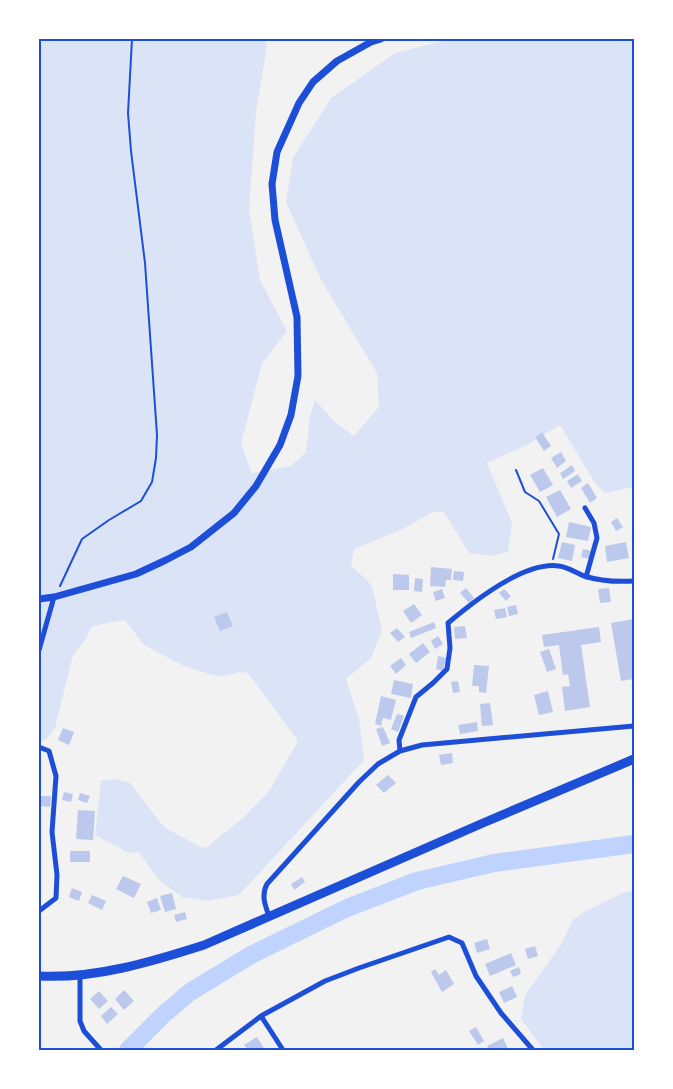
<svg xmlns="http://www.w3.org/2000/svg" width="673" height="1089" font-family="'Source Serif 4',serif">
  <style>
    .green { fill: #dbe4f7 }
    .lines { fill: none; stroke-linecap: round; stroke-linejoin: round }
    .river { stroke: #bfd3fe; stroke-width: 18 }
    .building { fill: #bdc9ec }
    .path { stroke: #1d4ed8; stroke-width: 2 }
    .minor { stroke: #1d4ed8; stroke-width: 5 }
    .tertiary { stroke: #1d4ed8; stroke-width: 7 }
    .primary { stroke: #1d4ed8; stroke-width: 9 }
    .neatline { fill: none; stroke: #1d4ed8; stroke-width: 2 }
  </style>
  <rect width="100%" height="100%" fill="#f2f2f2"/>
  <path class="green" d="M39,39H265L267,46L256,112L249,210L260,280L287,331L262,363L241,444L252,473L291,466L306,452L310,416L315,400L336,423L354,436L379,407L377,373L321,280L286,202L293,158L331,98L395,53L451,39H634V487L605,493L595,483L560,425L529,444L487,463L512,523L508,552L491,556L469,553L444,512H433L403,529L354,549L351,566L367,580L372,587L382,630L371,658L346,679L359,719L364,760L239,895L208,901L182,897L159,880L139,852L129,853L95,835L101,781L115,779L130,783L164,827L202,848L207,847L244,817L269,791L298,741L248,673L240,672L223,676L213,675L184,666L144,645L125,620L92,626L86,639L73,655L55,728L48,738L39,742Z
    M634,891V1050H544L521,1019L525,995L560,946L573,920L582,913L625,892Z"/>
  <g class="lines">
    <path class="river" d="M128,1050L163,1015L190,992L251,955L347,908L417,881L494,863L634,844"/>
  </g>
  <path class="building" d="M542,432L551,446L544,451L535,437Z
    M561,452L566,461L557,468L551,458Z
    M572,465L575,471L563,479L560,473Z
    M543,468L553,485L540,492L530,475Z
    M578,474L582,481L571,488L567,481Z
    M588,483L597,498L590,503L581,488Z
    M560,490L571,509L557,517L546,497Z
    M617,518L623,527L616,531L611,522Z
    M569,522L591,527L588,541L566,537Z
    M562,542L575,545L572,561L558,558Z
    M626,542L629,558L607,562L605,546Z
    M583,549L591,551L590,559L581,557Z
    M431,567L452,569L451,580H446L445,587L430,586Z
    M454,571L464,572L463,581L453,580Z
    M393,574L409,575V590H393Z
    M415,578L423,579L422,592L414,591Z
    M466,588L474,598L469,603L460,593Z
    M609,588L611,602L600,603L598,589Z
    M442,589L445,598L436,601L433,592Z
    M504,589L511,596L506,601L499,593Z
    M414,604L422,615L411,623L403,611Z
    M516,605L518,614L509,616L507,607Z
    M505,608L507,617L496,619L494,610Z
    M227,612L233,626L220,631L214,617Z
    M634,619V679L621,681L611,623Z
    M434,622L436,628L411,638L409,632Z
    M465,626L467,638L455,639L454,627Z
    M599,627L601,642L581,645L590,707L565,711L562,687L570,686L568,674L563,675L559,645L544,647L542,635Z
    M397,628L405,637L398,642L390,633Z
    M438,636L443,644L435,649L431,641Z
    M423,643L430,652L416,663L409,654Z
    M549,649L556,669L547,672L540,652Z
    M438,656L446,658L443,671L436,669Z
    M401,658L406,665L396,674L390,666Z
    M474,665L489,666L486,693L479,692V686H472Z
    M394,680L413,684L411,698L391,694Z
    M458,681L460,692L453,693L451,682Z
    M548,691L553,712L539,715L534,695Z
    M381,696L396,700L391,720L383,718L381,726L375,724Z
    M490,703L493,725L482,726L480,704Z
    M397,714L404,716L398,732L391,729Z
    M477,722L478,731L460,734L458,725Z
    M383,727L390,743L382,746L376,729Z
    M63,728L74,732L69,745L58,740Z
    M452,753L453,763L441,765L439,755Z
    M388,775L396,783L384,793L376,785Z
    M64,792L73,794L71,802L62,800Z
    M80,793L90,796L87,803L78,800Z
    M39,796H51L50,807L39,806Z
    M78,810L95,811L93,840L76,839Z
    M70,851H90V862H70Z
    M123,876L141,884L134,898L116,889Z
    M302,877L305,882L294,890L291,884Z
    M72,888L82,892L79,901L69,897Z
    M172,893L176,909L165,912L160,896Z
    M92,895L106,901L102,910L88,903Z
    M157,898L161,910L151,913L147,902Z
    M185,912L187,919L176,922L174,915Z
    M487,939L490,949L477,953L474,943Z
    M535,946L538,956L528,959L525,949Z
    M511,953L516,965L490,976L485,964Z
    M519,967L521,974L513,977L510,971Z
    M435,969L439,975L446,970L454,984L442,992L431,972Z
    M512,986L517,997L504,1003L499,992Z
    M124,990L134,1001L124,1010L115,999Z
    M99,991L108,1001L99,1009L90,999Z
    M111,1007L118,1014L107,1024L101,1016Z
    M476,1027L484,1041L478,1045L469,1031Z
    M257,1037L265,1050H248L244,1045Z
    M503,1038L508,1049L506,1050H490L487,1046Z"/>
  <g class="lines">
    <path class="path" d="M516,470L525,492L539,501L559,534L553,559
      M60,586L82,539L109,520L141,501L152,482L156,458L157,435L145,263L131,151L128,113L132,39"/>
    <path class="minor" d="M585,508L594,523L597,538L586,577
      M39,650L54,597
      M39,747L49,751L56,776L52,832L57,875L56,898L39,911
      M400,751L399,740L416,697L433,683L447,669L450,648L448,623C474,601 524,561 559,566C568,567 576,573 584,576C600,581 618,582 634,581
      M269,916C265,905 261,895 267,884L359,782L378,764L400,751L422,745L634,726
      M80,975V1021L84,1031L101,1050
      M261,1016L283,1050
      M216,1050L261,1016L325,981L359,968L449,937L462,943L476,976L501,1013L533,1050"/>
    <path class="tertiary" d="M39,599L54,597L136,574L166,560L191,547L234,513L256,486L280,445L291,415L298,376L297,317L275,220L272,184L277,152L299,103L313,82L337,61L371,42L381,39"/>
    <path class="primary" d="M39,976C95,979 151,962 204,945L483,823L634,759"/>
  </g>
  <rect width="673" height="1089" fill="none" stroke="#ffffff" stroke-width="80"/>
  <rect x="40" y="40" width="593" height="1009" class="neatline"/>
</svg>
